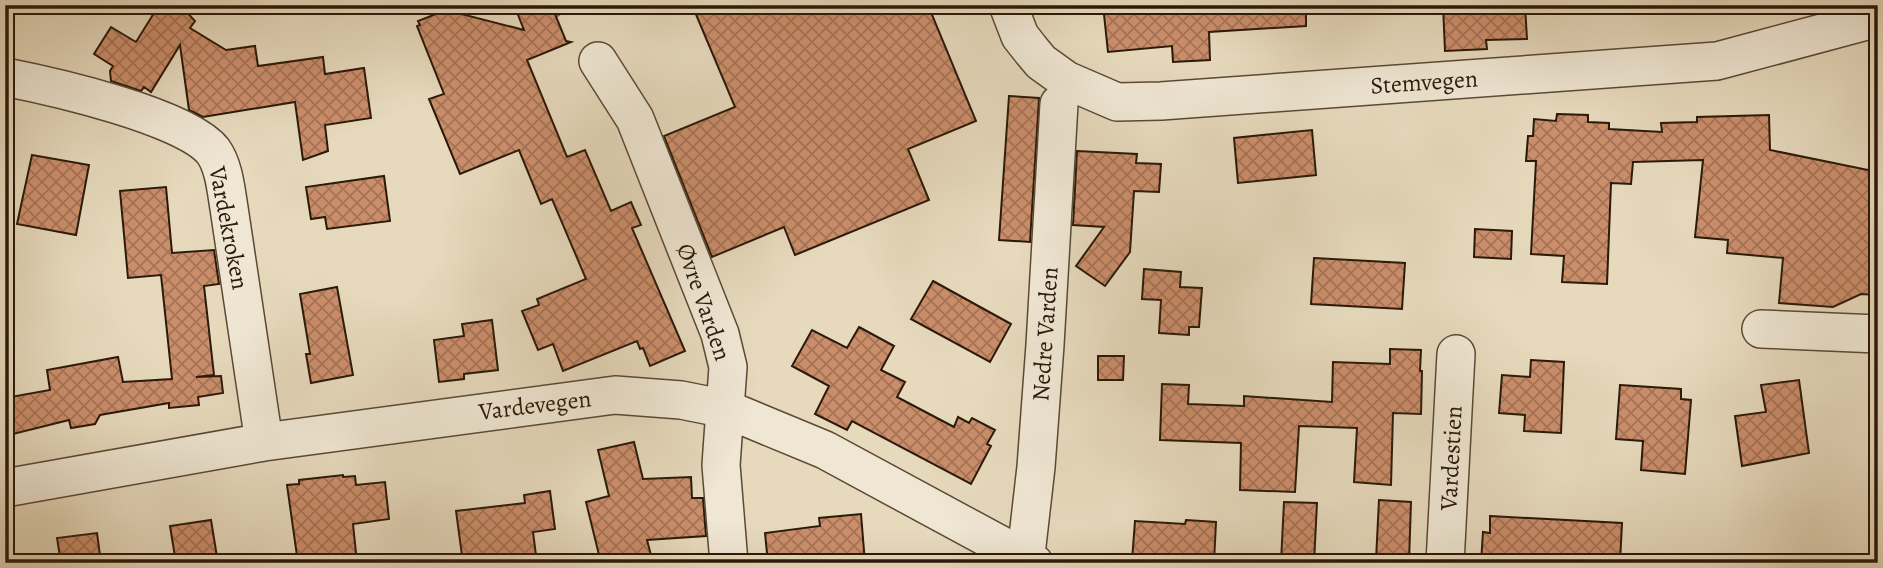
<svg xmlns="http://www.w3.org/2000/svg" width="1883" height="568" font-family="Alegreya,serif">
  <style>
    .grass { fill: url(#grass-tufts); stroke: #736c4b; stroke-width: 2 }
    .building { fill: url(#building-cross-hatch); stroke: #2b1909; stroke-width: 2 }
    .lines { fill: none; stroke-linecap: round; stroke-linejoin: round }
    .street-casing { stroke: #5a4936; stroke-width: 40 }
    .street { stroke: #efe6d3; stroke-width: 37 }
    .labels { text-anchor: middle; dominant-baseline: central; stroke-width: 6; stroke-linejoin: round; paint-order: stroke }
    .street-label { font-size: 24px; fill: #2b1909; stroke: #efe6d3 }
  </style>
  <defs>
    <pattern id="grass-tufts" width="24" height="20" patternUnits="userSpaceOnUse" patternTransform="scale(1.75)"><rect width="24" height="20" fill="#bbbe8d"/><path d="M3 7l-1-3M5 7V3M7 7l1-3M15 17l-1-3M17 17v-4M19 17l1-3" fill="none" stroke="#a1a378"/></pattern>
    <pattern id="building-cross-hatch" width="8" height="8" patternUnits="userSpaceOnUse" patternTransform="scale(1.75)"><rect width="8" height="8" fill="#cb8e6b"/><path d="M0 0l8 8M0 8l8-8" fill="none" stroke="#a57356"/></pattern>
  </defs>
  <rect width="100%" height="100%" fill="#e6d9bc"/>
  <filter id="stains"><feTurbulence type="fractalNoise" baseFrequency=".00286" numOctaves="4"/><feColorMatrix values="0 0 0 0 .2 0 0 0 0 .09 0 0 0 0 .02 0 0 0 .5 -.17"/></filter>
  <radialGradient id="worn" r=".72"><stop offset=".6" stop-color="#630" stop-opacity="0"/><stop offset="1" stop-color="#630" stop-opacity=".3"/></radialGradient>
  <path class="grass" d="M501,5H573L552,20Z"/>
  <path class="building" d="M159,5H180L195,21L190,28L226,50L255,46L258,66L323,57L325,74L364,68L371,118L325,125L328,151L303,160L295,102L203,117L189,110L180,45L151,92L144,87L141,91L111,81L110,71L113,66L94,54L111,27L136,42Z
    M514,5L555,14L566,41L571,42L527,60L567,157L585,150L611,211L631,202L641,225L632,228L685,351L650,366L643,348L640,349L637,341L563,371L553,344L538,350L522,311L539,305L537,299L586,279L552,199L541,204L519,150L460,174L429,99L444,94L417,26L420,25L418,21L446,10L524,30Z
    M692,5H928L976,121L908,149L929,200L795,255L784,227L712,257L664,136L735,107Z
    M1103,5H1306V26L1209,32L1210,60L1173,62L1172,46L1108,52Z
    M1443,5H1525L1527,39L1486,40L1487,49L1445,51Z
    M1009,96L1039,98L1030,242L999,240Z
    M1557,114L1588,115V122L1609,123V129L1662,132L1661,123L1697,122V117L1769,115L1770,150L1878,172L1876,295L1861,294L1833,307L1779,303L1783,258L1727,253L1728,240L1695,237L1703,160L1633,162L1631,184L1611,183L1607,284L1562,282L1564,256L1531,254L1536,161H1526L1528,136H1533L1534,119L1556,121Z
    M1312,130L1316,175L1238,183L1234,138Z
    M1077,151L1137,154L1136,163L1161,164L1159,192L1134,191L1130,252L1105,286L1076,266L1104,227L1073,225Z
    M32,155L89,165L76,235L17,224Z
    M384,176L390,221L327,229L325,217L311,219L306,187Z
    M166,187L172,253L214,250L219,284L204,286L214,375L196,377L221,376L223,393L198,397L199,405L169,408V403L100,415L95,424L71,428L69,420L5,436V398L50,390L47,370L118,357L123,382L172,379L161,275L128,278L120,191Z
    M1475,229L1512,231L1511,259L1474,257Z
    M1314,258L1405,263L1402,309L1311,304Z
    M1144,269L1181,272L1180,287L1202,288L1199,327H1189V335L1159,333L1161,300L1142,299Z
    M933,281L1011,324L990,362L911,319Z
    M337,287L353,375L311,383L306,354H310L300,294Z
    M492,320L498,370L464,374V379L439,382L434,340L464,336L462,324Z
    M859,327L894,346L881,370L905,382L897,397L954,427L958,417L969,423L972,418L995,430L987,444L991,446L971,484L852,421L847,430L815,414L829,386L792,366L812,330L847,348Z
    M1390,349L1421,350L1420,371H1422L1421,414L1393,413L1391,485L1354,482L1357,428L1299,426L1295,492L1240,490L1241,443L1160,440L1162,384L1189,385L1188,404L1244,406V396L1332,402L1333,362L1390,364Z
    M1098,356H1124L1123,380H1098Z
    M1531,360L1564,362L1561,433L1524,431L1525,415L1499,413L1502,375L1530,377Z
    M1799,380L1809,453L1742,466L1735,416L1766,412L1761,385Z
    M1620,385L1681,389V399L1691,400L1685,474L1641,470L1643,441L1616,439Z
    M634,442L643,479L691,477L692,498H703L706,536L647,540L653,563H601L586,502L609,496L598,450Z
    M343,475V477L355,476L356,485L385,482L389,519L353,524L357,563H298L287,485L299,484V480Z
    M550,491L555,529L533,532L537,563H463L456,511L525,503L524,495Z
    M1379,500L1411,502L1409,562L1376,560Z
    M1284,502L1317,503L1314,563L1281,562Z
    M861,514L865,563H768L765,533L820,526L819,518Z
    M1490,516L1622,523L1620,563L1525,559V563H1481L1483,532L1490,533Z
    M211,520L218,563H176L170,526Z
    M1186,520L1216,522L1214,563L1132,561L1135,521L1185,524Z
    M97,533L101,563H61L57,538Z"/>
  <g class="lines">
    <g class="street-casing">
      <path id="street" d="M1008,5L1020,36L1031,50L1041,62L1066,80L1117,102L1161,101L1717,61L1878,18
        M598,61L635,119L720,334L728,367L721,465L729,563
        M5,77C51,86 185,116 213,151C224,166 226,190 229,208L264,442
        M1761,329L1878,334
        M5,488L264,442L615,395L681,400L726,409L825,450L1034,563
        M1025,563L1036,467L1045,345L1059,104
        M1445,563L1456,354"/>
    </g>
    <use href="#street" class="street"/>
  </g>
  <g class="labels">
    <g class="street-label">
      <text transform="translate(1424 82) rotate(-4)">Stemvegen</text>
      <text transform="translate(229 228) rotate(79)">Vardekroken</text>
      <text transform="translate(704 302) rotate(71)">Øvre Varden</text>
      <text transform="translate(1045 334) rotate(-86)">Nedre Varden</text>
      <text transform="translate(535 405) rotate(-7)">Vardevegen</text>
      <text transform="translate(1451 458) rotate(-87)">Vardestien</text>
    </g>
  </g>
  <rect width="1883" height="568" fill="none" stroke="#e6d9bc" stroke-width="28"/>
  <rect x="7" y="7" width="1869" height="554" fill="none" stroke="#2b1909" stroke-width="3.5"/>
  <rect x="14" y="14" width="1855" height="540" fill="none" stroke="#2b1909" stroke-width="2"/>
  <rect width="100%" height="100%" filter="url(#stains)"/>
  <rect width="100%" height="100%" fill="url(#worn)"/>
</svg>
